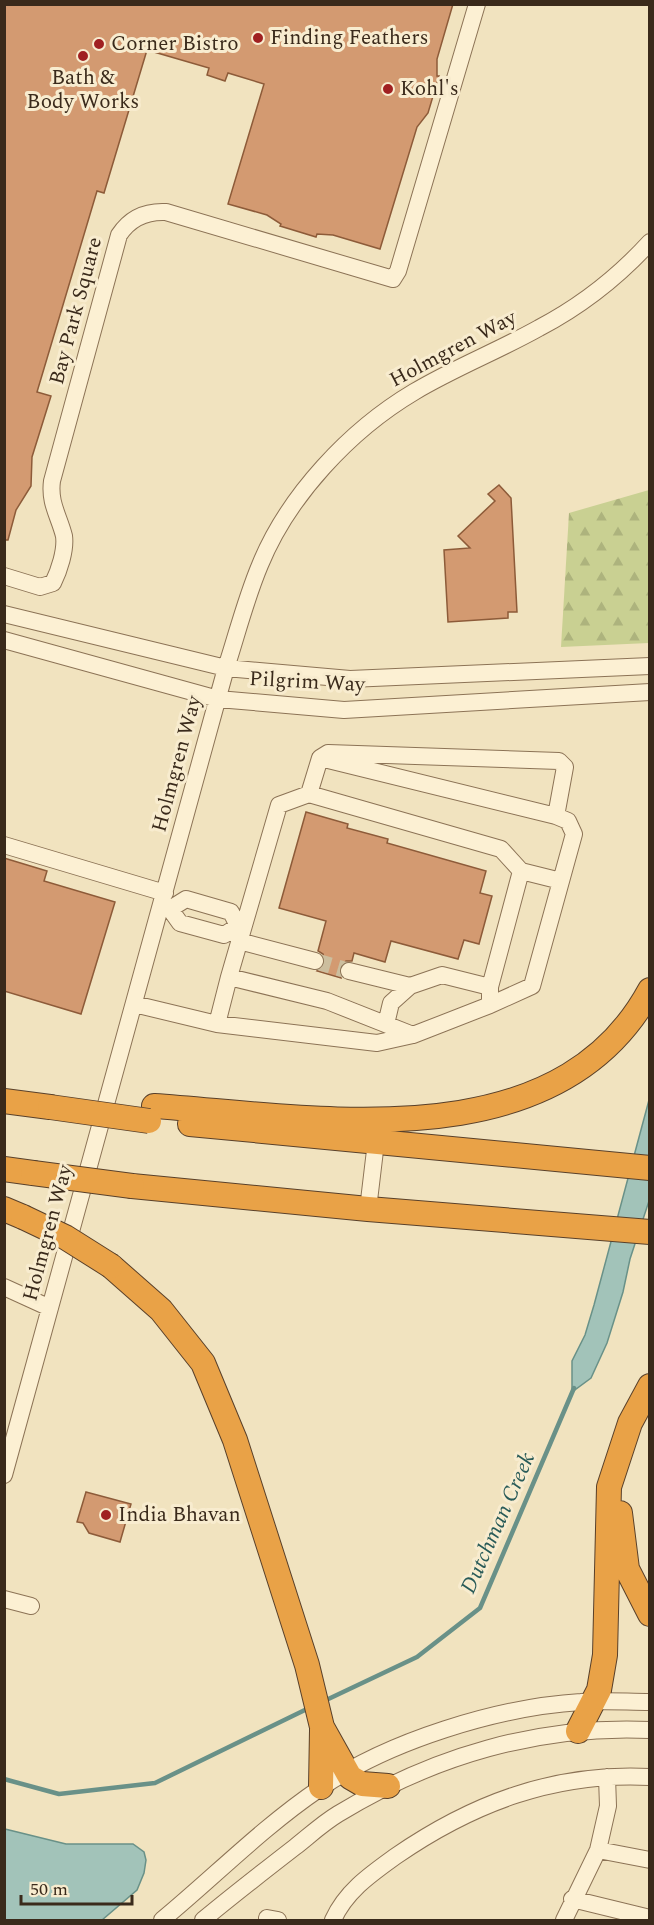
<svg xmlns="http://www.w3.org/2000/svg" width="654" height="1925" font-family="Spectral,serif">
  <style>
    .forest { fill: url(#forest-firs) }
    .water { fill: #a2c3b9; stroke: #699188; stroke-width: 1.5 }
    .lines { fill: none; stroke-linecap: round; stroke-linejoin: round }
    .stream { stroke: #699188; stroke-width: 4.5 }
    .building { fill: #d39a71; stroke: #8d5b39; stroke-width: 1.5 }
    .minor-tunnel { stroke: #ccbe9e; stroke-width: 16; stroke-dasharray: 16 8; stroke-linecap: butt }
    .minor-casing { stroke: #8c7356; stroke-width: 18 }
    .highway-casing { stroke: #59402a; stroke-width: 26 }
    .minor { stroke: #fcf0d3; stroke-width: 16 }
    .highway { stroke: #e9a247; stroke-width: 24 }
    .highway-bridge-casing { stroke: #59402a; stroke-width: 26; stroke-linecap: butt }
    .highway-bridge { stroke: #e9a247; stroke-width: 24 }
    .poi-dot { fill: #a02021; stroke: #f8eccf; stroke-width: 2 }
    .labels { text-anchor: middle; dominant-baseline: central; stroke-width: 6; stroke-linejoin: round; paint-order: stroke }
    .poi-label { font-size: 21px; fill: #3a2a1b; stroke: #f8eccf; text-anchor: start }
    .street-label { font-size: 21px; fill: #3a2a1b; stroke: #f8eccf }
    .water-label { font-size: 22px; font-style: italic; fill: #295b58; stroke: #f8eccf }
  </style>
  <defs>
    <pattern id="forest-firs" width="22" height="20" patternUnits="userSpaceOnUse" patternTransform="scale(1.5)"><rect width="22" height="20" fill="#c9d092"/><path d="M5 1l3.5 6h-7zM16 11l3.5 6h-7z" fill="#adb37d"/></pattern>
  </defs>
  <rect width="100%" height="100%" fill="#f1e3bf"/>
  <path class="forest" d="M649,490V643L561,647L569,513Z"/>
  <path class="water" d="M649,1100V1201L630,1259L623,1292L607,1343L591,1378L572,1392V1361L585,1335L594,1305Z
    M5,1829L66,1844H133L144,1852L146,1860L144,1873L137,1890L102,1920H5Z"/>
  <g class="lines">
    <path class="stream" d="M322,1702L417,1657L480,1608L574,1388
      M4,1779L59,1794L155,1783L309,1708"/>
  </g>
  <path class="building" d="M4,4H453L437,59V76H439L428,113L417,127L380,249L333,235L317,234L316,237L280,226L281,224L267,215L228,204L264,84L228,73L225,81L207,75L209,68L147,50L104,193L97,191L37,392L51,396L32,457L31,486L16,510L8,540H4Z
    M499,485L511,498L517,612H508V618L448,622L444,550L470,548L458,536L495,501L488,494Z
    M306,812L348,824L347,828L388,839L387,843L486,871L480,893L492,896L479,944L464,940L458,959L391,941L385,962L354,953L352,961H346L339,968L341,978L317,971L325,963L323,954L318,951L326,921L279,908Z
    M4,858L47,871L44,881L115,902L81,1014L4,991Z
    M86,1492L131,1504L120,1542L89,1533L83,1523L77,1522Z"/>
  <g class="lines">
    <path class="minor-tunnel" d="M315,961L349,971"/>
    <g class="minor-casing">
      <path id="minor" d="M4,576L40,587L53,583C59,571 66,550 64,536C59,516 49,503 52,481L119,235C130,218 146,211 166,212L393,279L398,271L477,4
        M4,614L226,668L350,679L650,666
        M4,640L218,699L344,710L650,692
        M309,794L501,849L521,871L490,987V1005L413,1035L327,1001L229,977L279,805Z
        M309,794L320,758L328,753L559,761L565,767L556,816L320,758
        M4,845L165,893
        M521,871L561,881
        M161,906L170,909L180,923L224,935L238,926L231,912L186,899L170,909
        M239,941L315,961
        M349,971L410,986L442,975L490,987
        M134,1004L217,1024L377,1043L413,1035
        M490,1005L532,986L574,834L568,821L556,816
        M217,1024L229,977
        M386,1024L391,1003L410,986
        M368,1209L376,1142
        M4,1287L50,1308
        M4,1475L226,668C237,634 246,598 260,565C288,496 350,430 414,392C454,368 498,351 539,328C581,306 618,277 650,242
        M4,1599L31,1606
        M598,1850L650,1860
        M572,1899L650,1918
        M267,1918L278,1920
        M162,1920C214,1877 263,1827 319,1789C388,1741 498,1707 581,1702C604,1700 627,1702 650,1702
        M203,1920C233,1895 264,1871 295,1847C309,1836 323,1823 338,1814C433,1756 539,1725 650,1730
        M333,1920C346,1891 371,1874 396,1856C473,1803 555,1772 650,1777
        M564,1920L598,1850L608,1806L607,1777"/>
    </g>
    <g class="highway-casing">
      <path id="highway" d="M4,1101L50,1107
        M154,1106C316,1117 556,1163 650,990
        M190,1124L650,1168
        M4,1169L33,1173
        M132,1186L368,1209L650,1232
        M4,1209L23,1217
        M111,1266L161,1310L203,1363L235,1440L307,1665L322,1727L350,1777L362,1784L388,1786
        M620,1513L627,1569L650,1614
        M578,1731L599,1690L605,1655L609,1487L630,1423L650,1386
        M321,1787L322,1730"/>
    </g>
    <use href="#minor" class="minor"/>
    <use href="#highway" class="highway"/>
    <g class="highway-bridge-casing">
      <path id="highway-bridge" d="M50,1107L149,1121
        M33,1173L132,1186
        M23,1217L65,1237L111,1266"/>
    </g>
    <use href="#highway-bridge" class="highway-bridge"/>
  </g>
  <g class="poi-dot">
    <circle cx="258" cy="38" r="6"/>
    <circle cx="99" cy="44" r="6"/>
    <circle cx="83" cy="56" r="6"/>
    <circle cx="388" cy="89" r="6"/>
    <circle cx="106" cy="1515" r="6"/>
  </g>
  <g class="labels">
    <g class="poi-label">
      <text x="270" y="38">Finding Feathers</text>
      <text x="111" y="44">Corner Bistro</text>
      <text x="83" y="78" text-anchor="middle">Bath &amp;<tspan x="83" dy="24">Body Works</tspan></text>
      <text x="400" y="89">Kohl's</text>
      <text x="118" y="1515">India Bhavan</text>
    </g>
    <g class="street-label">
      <text transform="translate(76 311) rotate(-75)">Bay Park Square</text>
      <text transform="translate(453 349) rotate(-28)">Holmgren Way</text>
      <text transform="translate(307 682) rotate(3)">Pilgrim Way</text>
      <text transform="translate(177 764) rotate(-75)">Holmgren Way</text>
      <text transform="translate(48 1233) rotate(-75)">Holmgren Way</text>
    </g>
    <g class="water-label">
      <text transform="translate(498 1523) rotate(-66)">Dutchman Creek</text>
    </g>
  </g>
  <rect width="654" height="1925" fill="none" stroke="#3a2a1b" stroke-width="12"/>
  <path d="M21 1895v9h111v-9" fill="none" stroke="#3a2a1b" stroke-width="3"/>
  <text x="30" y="1895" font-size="18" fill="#3a2a1b" stroke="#f8eccf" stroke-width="4.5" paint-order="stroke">50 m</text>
</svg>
